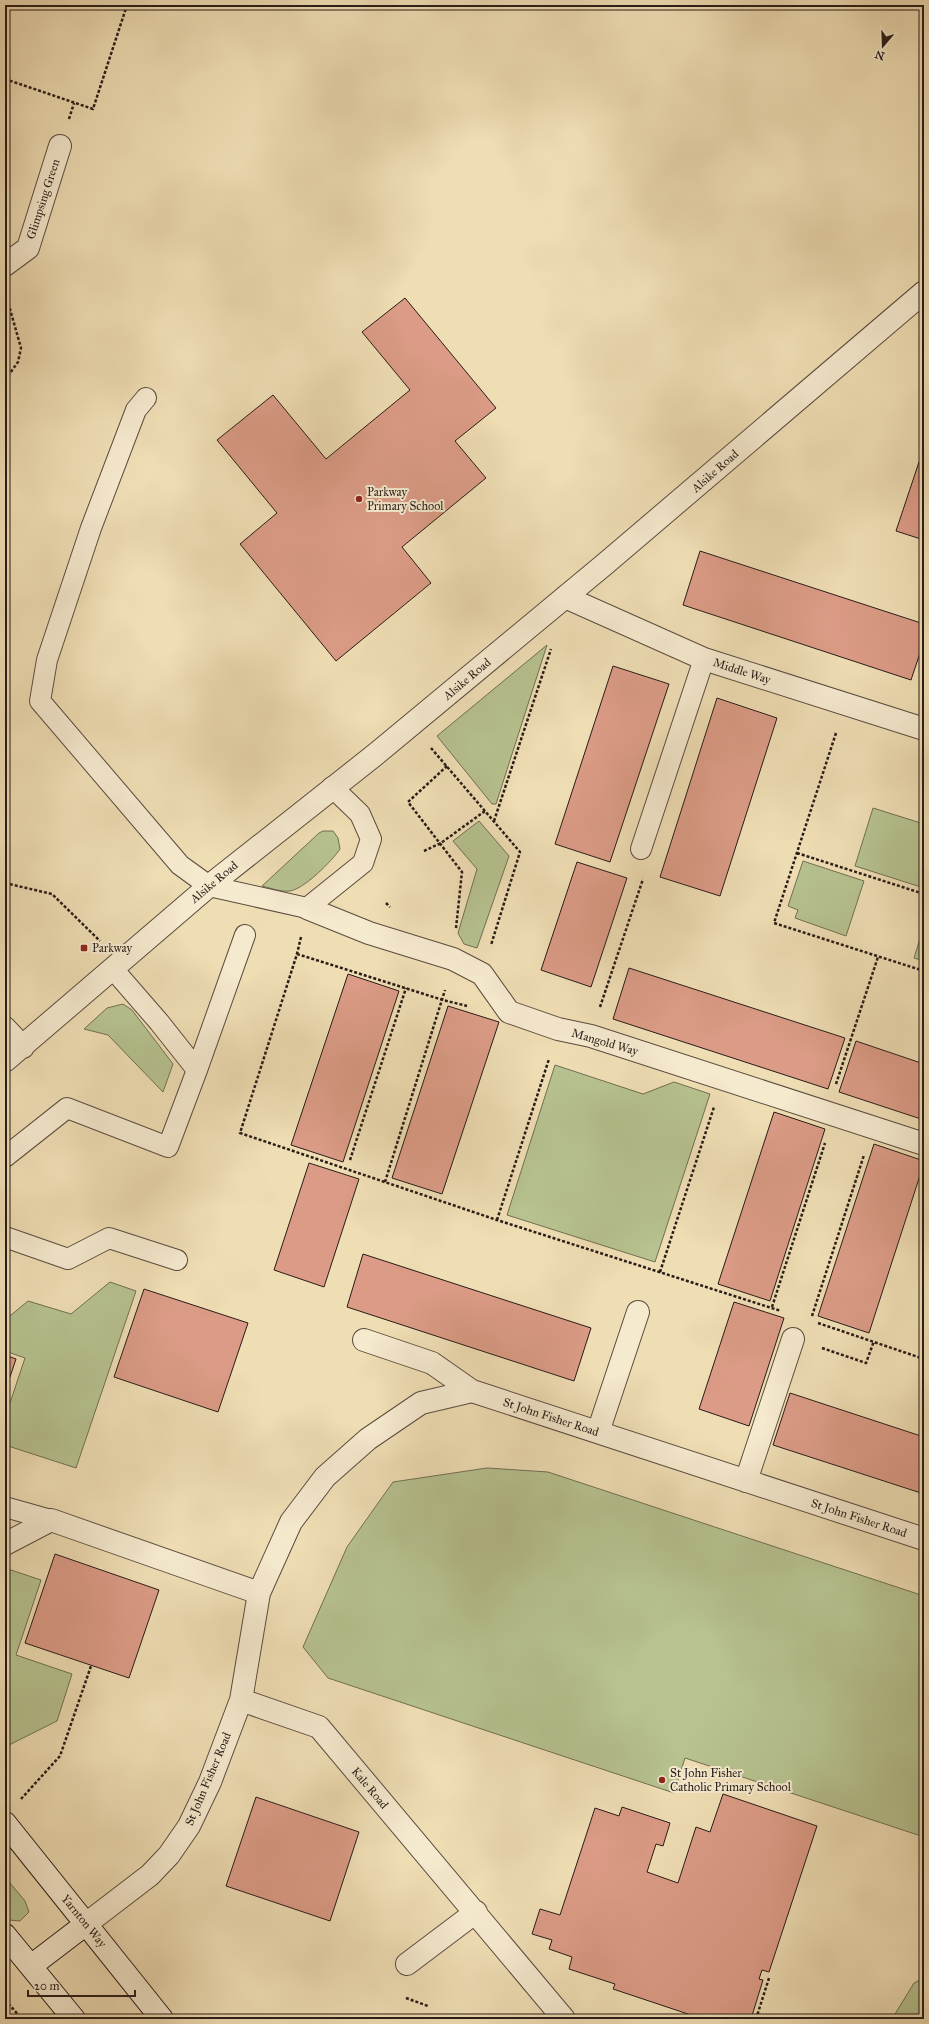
<svg xmlns="http://www.w3.org/2000/svg" width="929" height="2024" font-family="'IM FELL Great Primer',serif">
  <style>
    .green { fill: #b6c28f; stroke: #6f6f53 }
    .building { fill: #db9b86; stroke: #281c17 }
    .lines { fill: none; stroke-linecap: round; stroke-linejoin: round }
    .lane-casing { stroke: #5a4c3e; stroke-width: 22 }
    .street-casing { stroke: #5a4c3e; stroke-width: 24 }
    .secondary-casing { stroke: #281c17; stroke-width: 24 }
    .path { stroke: #281c17; stroke-width: 2.5; stroke-dasharray: 3 2; stroke-linecap: butt }
    .lane { stroke: #f5e9ce; stroke-width: 20 }
    .street { stroke: #f5e9ce; stroke-width: 22 }
    .secondary { stroke: #f5e9ce; stroke-width: 22 }
    .poi-dot { fill: #8f2418; stroke: #f5e9ce; stroke-width: 1.5 }
    .labels { text-anchor: middle; dominant-baseline: central; stroke-width: 4; stroke-linejoin: round; paint-order: stroke }
    .street-label { font-size: 12px; fill: #281c17; stroke: #f5e9ce }
    .poi-label { font-size: 12px; fill: #281c17; stroke: #f5e9ce; text-anchor: start }
  </style>
  <rect width="100%" height="100%" fill="#efddb4"/>
  <filter id="stains"><feTurbulence type="fractalNoise" baseFrequency=".005" numOctaves="4"/><feColorMatrix values="0 0 0 0 .2 0 0 0 0 .09 0 0 0 0 .02 0 0 0 .5 -.17"/></filter>
  <radialGradient id="worn" r=".72"><stop offset=".6" stop-color="#630" stop-opacity="0"/><stop offset="1" stop-color="#630" stop-opacity=".3"/></radialGradient>
  <path class="green" d="M547,645L496,804H492L437,736Z
    M873,808L924,824V888L855,866Z
    M479,821L509,856L477,948L464,944L458,933L477,869L453,841Z
    M323,831H333L338,838L340,849C332,861 304,889 290,891C280,892 271,888 262,886L319,833Z
    M803,861L864,881L846,936L795,918L798,910L788,906Z
    M924,926V961L914,958Z
    M123,1004L132,1010L173,1064L163,1092L108,1035L84,1029L107,1008Z
    M555,1065L643,1094L674,1082L710,1094L655,1262L507,1215Z
    M110,1282L136,1291L76,1468L5,1445V1418L25,1358L5,1351V1320L28,1301L71,1314Z
    M487,1468L548,1472L924,1596V1837L685,1758L674,1793L328,1678L303,1647L347,1547L393,1482Z
    M5,1568L41,1580L16,1655L72,1674L57,1721L5,1747Z
    M5,1877L25,1901L29,1912L20,1921L9,1920L5,1915Z
    M924,1978V2019H892L914,1983Z"/>
  <path class="building" d="M405,298L496,408L455,441L486,478L402,547L431,583L336,661L240,544L277,513L217,440L273,395L326,459L410,390L362,332Z
    M924,447V540L896,531Z
    M700,551L924,624V641L911,680L683,605Z
    M613,666L669,684L610,862L555,844Z
    M717,698L777,718L720,896L660,877Z
    M577,862L627,878L591,987L541,970Z
    M629,968L845,1038L828,1089L613,1019Z
    M348,974L399,991L343,1162L291,1145Z
    M448,1006L499,1022L442,1194L392,1178Z
    M856,1041L924,1064V1120L839,1092Z
    M774,1112L825,1129L770,1301L718,1284Z
    M874,1144L924,1161V1163L869,1333L818,1316Z
    M309,1163L359,1179L324,1287L274,1270Z
    M363,1254L591,1328L574,1381L347,1307Z
    M144,1289L248,1323L218,1412L114,1377Z
    M734,1302L784,1318L749,1426L699,1409Z
    M5,1355L16,1359L5,1392Z
    M790,1393L924,1437V1494L773,1445Z
    M55,1554L159,1590L129,1678L25,1643Z
    M723,1794L817,1826L769,1972L762,1970L759,1979L763,1980L751,2019H690L691,2015L613,1989L615,1984L569,1969L572,1957L549,1949L552,1940L532,1934L540,1909L560,1915L595,1808L619,1816L622,1807L670,1823L663,1846L656,1844L647,1872L678,1883L696,1827L710,1832Z
    M256,1797L359,1832L330,1921L226,1886Z"/>
  <g class="lines">
    <g class="lane-casing">
      <path id="lane" d="M146,398L136,410L91,528L47,660L40,701L180,865L209,886L307,908L363,863L371,839L360,814L332,787
        M641,849L704,659
        M197,1070L245,935
        M5,1157L67,1108L168,1147L197,1070L159,1022L113,969
        M5,1237L68,1259L109,1238L177,1260
        M5,1507L51,1520"/>
    </g>
    <g class="street-casing">
      <path id="street" d="M5,265L28,248L60,146
        M565,597L704,659L924,729
        M307,908L369,933L453,959L482,974L509,1012L558,1029L591,1036L924,1144
        M5,1028L23,1047
        M5,1061L209,886L376,754L605,564L924,292
        M364,1340L432,1363L472,1391
        M598,1432L638,1312
        M746,1481L793,1339
        M5,1544L51,1520L259,1593
        M241,1700L319,1727L564,2019
        M86,1924L150,1875L169,1855L189,1826L210,1782L241,1700L259,1593L291,1522L325,1477L368,1439L421,1403L472,1391L924,1539
        M407,1964L476,1912"/>
    </g>
    <g class="secondary-casing">
      <path id="secondary" d="M5,1823L162,2019
        M5,1935L74,2019
        M31,1966L86,1924"/>
    </g>
    <path class="path" d="M5,79L93,109L127,5
      M69,119L74,103
      M5,380L18,362L21,348L6,295
      M836,733L774,923L924,971
      M431,748L520,852L491,945
      M447,766L408,802L462,872L456,928
      M494,821L551,649
      M424,851L441,843L485,811
      M797,853L924,894
      M5,883L52,894L100,941
      M386,903L390,907
      M301,937L297,954L240,1133L497,1220L781,1311
      M297,954L443,1000L467,1006
      M600,1007L643,879
      M836,1084L878,957
      M350,1160L406,988
      M385,1182L445,990
      M497,1220L549,1059
      M660,1272L714,1107
      M772,1307L825,1143
      M812,1316L864,1155
      M818,1323L924,1359
      M822,1348L866,1363L874,1341
      M922,1358L924,1351
      M21,1799L60,1756L91,1666
      M406,1998L428,2006
      M5,2000L22,2019
      M756,2019L769,1978"/>
    <use href="#lane" class="lane"/>
    <use href="#street" class="street"/>
    <use href="#secondary" class="secondary"/>
  </g>
  <g class="poi-dot">
    <circle cx="359" cy="499" r="4"/>
    <rect x="80" y="944" width="8" height="8" rx="2"/>
    <circle cx="662" cy="1780" r="4"/>
  </g>
  <g class="labels">
    <g class="street-label">
      <text transform="translate(43 199) rotate(-72)">Glimpsing Green</text>
      <text transform="translate(715 471) rotate(-41)">Alsike Road</text>
      <text transform="translate(742 671) rotate(18)">Middle Way</text>
      <text transform="translate(467 679) rotate(-40)">Alsike Road</text>
      <text transform="translate(214 882) rotate(-40)">Alsike Road</text>
      <text transform="translate(605 1042) rotate(16)">Mangold Way</text>
      <text transform="translate(551 1417) rotate(18)">St John Fisher Road</text>
      <text transform="translate(859 1518) rotate(18)">St John Fisher Road</text>
      <text transform="translate(208 1779) rotate(-67)">St John Fisher Road</text>
      <text transform="translate(370 1788) rotate(50)">Kale Road</text>
      <text transform="translate(84 1921) rotate(51)">Yarnton Way</text>
    </g>
    <g class="poi-label">
      <text x="367" y="492">Parkway<tspan x="367" dy="14">Primary School</tspan></text>
      <text x="92" y="948">Parkway</text>
      <text x="670" y="1773">St John Fisher<tspan x="670" dy="14">Catholic Primary School</tspan></text>
    </g>
  </g>
  <rect width="929" height="2024" fill="none" stroke="#efddb4" stroke-width="20"/>
  <rect x="6" y="6" width="917" height="2012" fill="none" stroke="#281c17" stroke-width="2"/>
  <rect x="10" y="10" width="909" height="2004" fill="none" stroke="#281c17"/>
  <g transform="translate(883 46) rotate(199)" stroke="#f5e9ce" stroke-width="3" paint-order="stroke">
  <path d="M0-3L7 15L0 10L-7 15Z" fill="#281c17"/>
  <text y="-6" font-size="11" font-weight="bold" text-anchor="middle" fill="#281c17">N</text>
  </g>
  <path d="M28 1990v6h107v-6" fill="none" stroke="#281c17" stroke-width="2"/>
  <text x="34" y="1990" font-size="12" fill="#281c17" stroke="#f5e9ce" stroke-width="3" paint-order="stroke">20 m</text>
  <rect width="100%" height="100%" filter="url(#stains)"/>
  <rect width="100%" height="100%" fill="url(#worn)"/>
</svg>
